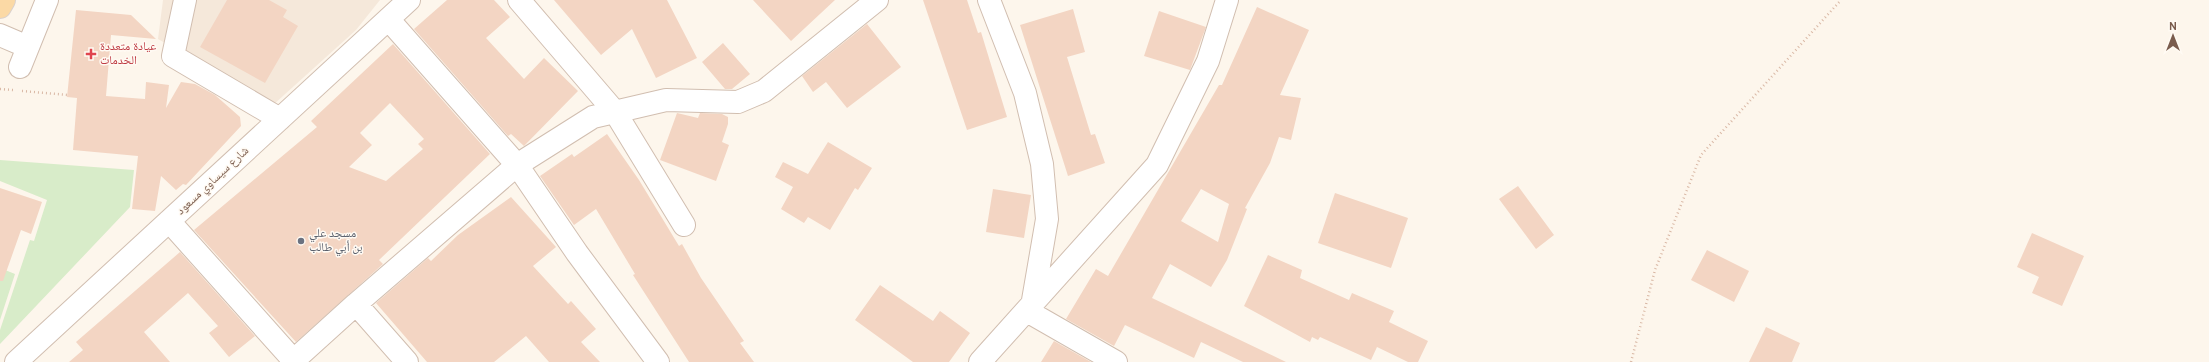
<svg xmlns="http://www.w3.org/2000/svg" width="2209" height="362" font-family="Overpass,'Noto Naskh Arabic',sans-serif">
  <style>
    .residential { fill: #f5e8da }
    .green { fill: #d8ecc9 }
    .building { fill: #f3d5c3; fill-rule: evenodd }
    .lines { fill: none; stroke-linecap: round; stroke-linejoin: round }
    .minor-casing { stroke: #d1beb0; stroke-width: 24 }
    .major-casing { stroke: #dad1cd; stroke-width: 24 }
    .path { stroke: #d9b8a5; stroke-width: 2.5; stroke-dasharray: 1 3; stroke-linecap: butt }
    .minor { stroke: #fff; stroke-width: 22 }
    .major { stroke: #fbd9a5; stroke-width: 22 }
    .health-dot { fill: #e0444e; stroke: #fffaf3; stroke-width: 1.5 }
    .worship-dot { fill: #6b7280; stroke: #fffaf3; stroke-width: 1.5 }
    .labels { text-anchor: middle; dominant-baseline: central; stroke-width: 3; stroke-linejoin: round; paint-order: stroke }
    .health-label { font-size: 12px; fill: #be3a42; stroke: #fffaf3; text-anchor: start }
    .street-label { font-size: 12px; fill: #7a5c4d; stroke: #fffaf3 }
    .worship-label { font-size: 12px; fill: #5b616d; stroke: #fffaf3; text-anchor: start }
  </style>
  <rect width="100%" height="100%" fill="#fdf6ec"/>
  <path class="residential" d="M163,0H380L356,30L273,105L158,39Z"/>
  <path class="green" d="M0,160L134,170L130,207L0,344V330L30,240L34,241L47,200L0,181Z
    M0,268L15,274L0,320Z"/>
  <path class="building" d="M227,0H269L287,10L283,17L298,26L265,83L200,47Z
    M447,0H494L510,17L486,38L524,79L544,58L578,91L524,146L511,134L508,136L414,29Z
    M554,0H667L697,58L656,78L632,29L601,55Z
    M753,0H835L791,41Z
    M923,0H967L978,33L981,32L1007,117L967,130Z
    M1257,7L1309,30L1280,95L1301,98L1291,140L1279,137L1270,163L1245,208L1247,209L1227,260L1211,287L1170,264L1152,298L1286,362H1243L1201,342L1194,358L1125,325L1114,346L1066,319L1096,269L1108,276L1219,85H1222ZM1201,189L1229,204L1218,242L1181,221Z
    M1073,9L1085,52L1067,57L1091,135L1095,134L1105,163L1068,176L1020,25Z
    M76,10L131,15L156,39L111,35L106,96L145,99L146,82L169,85L166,108L181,82L195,84L215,95L240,117L241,126L186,185L183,184L176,190L161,176L155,211L132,209L138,156L73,150L77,98L67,97Z
    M1159,11L1206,27L1190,70L1144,56Z
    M867,24L901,67L847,108L826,82L813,92L802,76Z
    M723,43L750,74L732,89H725L702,62Z
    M393,44L490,154L379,260L383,264L296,342L194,230L317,127L311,121ZM390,103L424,139L418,144L423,149L386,181L349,167L372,145L360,133Z
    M677,113L698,118L700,113L722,114L728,117V124L722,142L729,145L716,181L660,160Z
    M607,134L639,180L679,246L682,244L701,278L744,341L740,343L754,362H689L633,275L635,274L596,209L574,225L540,176L572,154L574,157Z
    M828,142L872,168L858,190L855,188L830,230L808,217L804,223L781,209L793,187L775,177L783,162L808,174Z
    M1518,186L1554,235L1536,249L1499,199Z
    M0,188L42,202L31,234L21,230L3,281H0Z
    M993,189L1031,195L1024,238L986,232Z
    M1335,193L1408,218L1391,268L1318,243Z
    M511,197L556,247L533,266L568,304L571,301L596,329L581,342L600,362H549L526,336L494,362H427L376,303L428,258L431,261L458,235Z
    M2032,233L2084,256L2062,306L2032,293L2039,277L2017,267Z
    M1707,250L1749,271L1734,302L1691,280Z
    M180,252L255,336L229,357L209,333L218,326L188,293L144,332L170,362H69L83,350L76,342Z
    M1268,255L1302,270L1300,278L1349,300L1352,293L1394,311L1389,322L1428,341L1418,362H1408L1377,347L1371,360L1320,337L1318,340L1312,337L1310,342L1244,306Z
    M880,285L933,321L940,311L970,333L949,362H913L855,320Z
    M1766,327L1800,343L1792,362H1749Z
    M1054,341L1091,362H1041Z"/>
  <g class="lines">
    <g class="minor-casing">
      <path id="minor" d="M185,0L173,56L280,119
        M519,0L615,112L684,225
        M989,0L1025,93L1042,164L1047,219L1032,306
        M0,35L28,47
        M20,67L47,0
        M169,221L295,362
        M356,304L407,362
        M1027,311L1116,362
        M16,362L409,0
        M292,362L356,304L517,165L389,20
        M658,362L577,253L517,165L593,117L666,100L738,102L764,91L877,0
        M980,362L1157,165L1208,61L1227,0"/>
    </g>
    <g class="major-casing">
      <path id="major" d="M0,7L4,0"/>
    </g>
    <path class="path" d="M0,89L13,90
      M22,91L68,95
      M1631,362L1655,270L1701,155L1841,0"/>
    <use href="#minor" class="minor"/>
    <use href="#major" class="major"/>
  </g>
  <path class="health-dot" d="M89 48h4v4h4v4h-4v4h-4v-4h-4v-4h4z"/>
  <circle class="worship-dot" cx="301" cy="241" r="4"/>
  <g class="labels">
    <g class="health-label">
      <text x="100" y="47">عيادة متعددة<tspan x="100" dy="14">الخدمات</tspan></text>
    </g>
    <g class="street-label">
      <text transform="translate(213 181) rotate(-43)">شارع سيساوي مسعود</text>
    </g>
    <g class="worship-label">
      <text x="309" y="234">مسجد علي<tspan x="309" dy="14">بن أبي طالب</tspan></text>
    </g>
  </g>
  <g transform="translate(2173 36)" stroke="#fffaf3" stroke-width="3" paint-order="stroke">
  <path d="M0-3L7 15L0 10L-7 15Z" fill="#7a5c4d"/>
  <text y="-6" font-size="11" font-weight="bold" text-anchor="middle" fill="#7a5c4d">N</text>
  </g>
</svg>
